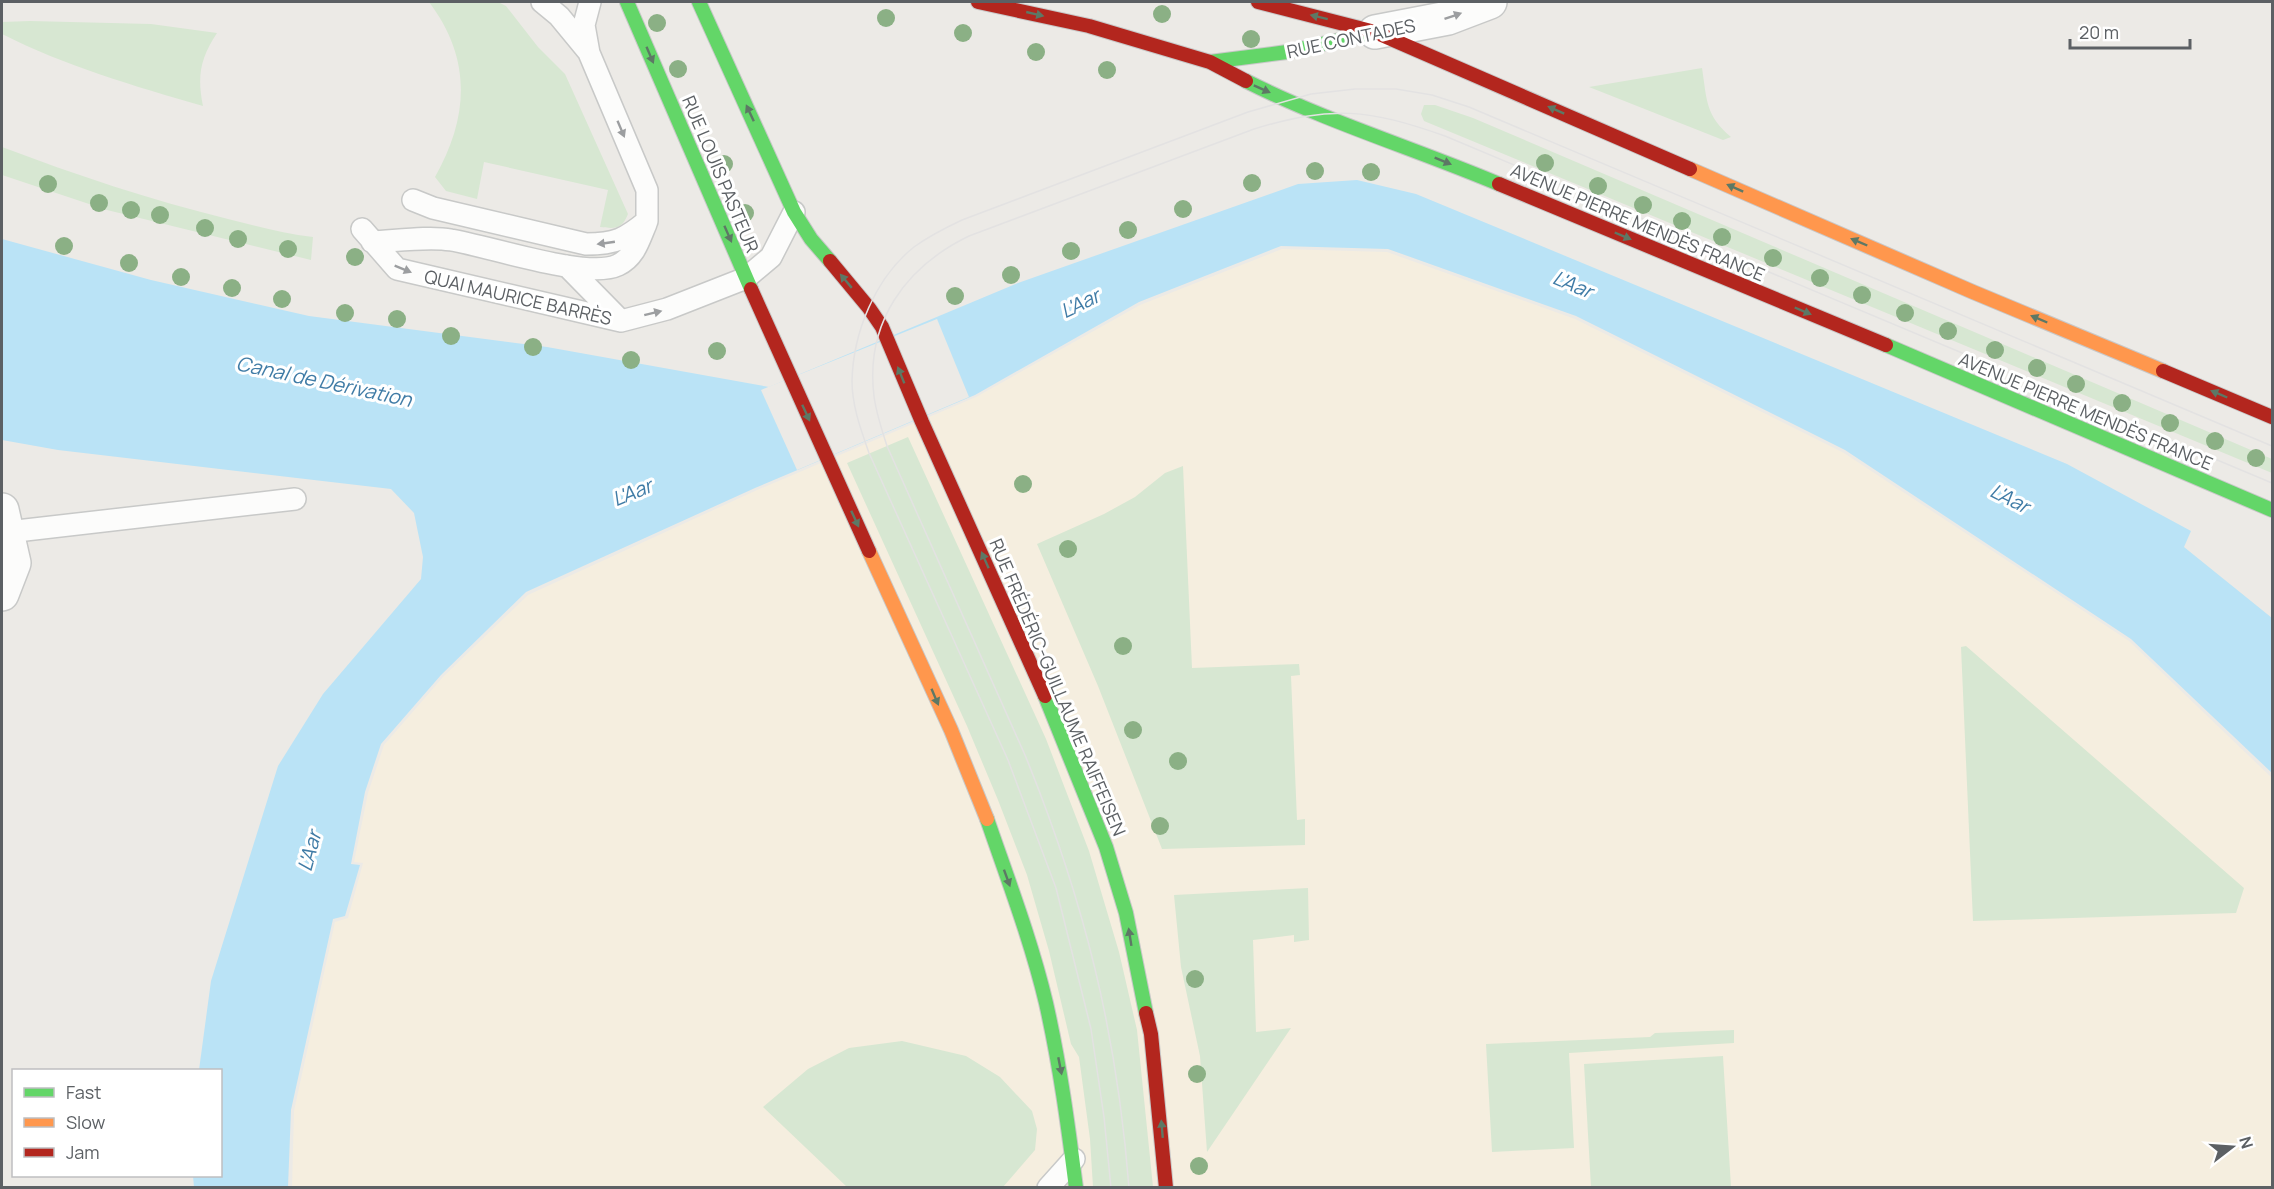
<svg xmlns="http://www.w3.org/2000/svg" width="2274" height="1189" font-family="Manrope,sans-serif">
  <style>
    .commercial { fill: #f5eedf }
    .green { fill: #d7e7d2 }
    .water { fill: #bae3f6 }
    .pier { fill: #eceae6 }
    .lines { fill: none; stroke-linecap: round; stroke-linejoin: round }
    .lane-casing { stroke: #c8c9c8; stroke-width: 24 }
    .street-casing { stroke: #c8c9c8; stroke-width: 36 }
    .fast-casing { stroke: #c8c8c8; stroke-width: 16 }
    .slow-casing { stroke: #c8c8c8; stroke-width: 16 }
    .jam-casing { stroke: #c8c8c8; stroke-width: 16 }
    .lane { stroke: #fcfcfb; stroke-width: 21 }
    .street { stroke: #fcfcfb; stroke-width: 33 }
    .fast { stroke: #63d668; stroke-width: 14 }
    .slow { stroke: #ff974d; stroke-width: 14 }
    .jam { stroke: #b3261e; stroke-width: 14 }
    .tram { stroke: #e3e2e2; stroke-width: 1.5 }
    .tree { fill: #8bb085 }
    .oneway { fill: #5d7865 }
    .oneway2 { fill: #9c9ea0 }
    .labels { text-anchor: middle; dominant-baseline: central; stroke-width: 6; stroke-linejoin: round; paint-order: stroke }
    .street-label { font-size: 18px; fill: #5c6064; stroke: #fff }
    .water-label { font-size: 20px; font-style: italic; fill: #407ca6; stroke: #fff }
  </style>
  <rect width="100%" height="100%" fill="#eceae6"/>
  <path class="commercial" d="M1282,249L1387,252L1575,319L1844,453L2129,641L2272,778V1187L292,1188L294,1111L335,922L348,918L363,863L354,862L368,793L384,745L443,677L528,595L757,490L976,397L1140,305Z"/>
  <path class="green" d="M429,2H498L506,6L538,47L565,74L628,214C622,229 616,229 600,227L608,190L484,162L477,199L446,191L435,177C469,117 472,59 429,2Z
    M30,21L151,24L217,33C200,59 197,76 203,106C134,86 65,66 2,34V22Z
    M1702,68C1707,100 1705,115 1731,137L1723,140L1589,87Z
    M1424,105H1435L1473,118L2272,459V473L1424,121L1421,114Z
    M2,147C76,175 151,200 228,219C256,226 284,234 313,237L311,260L107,210L2,175Z
    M908,437L1046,739L1089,851L1119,952L1137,1030L1153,1187H1093L1090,1139L1079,1057L1071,1044L1049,951L1027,875L998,800L967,726L847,463Z
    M1183,466L1192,668L1299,664L1300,675L1291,676L1297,820L1305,819V845L1162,849L1098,686L1037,544L1104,514L1135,497L1165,473Z
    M1966,646L2244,888L2236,913L1973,921L1961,647Z
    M1308,888L1309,940L1294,942V935L1253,940L1256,1032L1291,1028L1207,1152L1200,1056L1181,967L1174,895Z
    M1734,1030V1043L1569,1053L1574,1148L1492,1152L1486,1044L1650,1037L1655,1033Z
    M902,1041L966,1056L1000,1077L1032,1111L1037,1129L1035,1150L1003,1187H847L763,1107L808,1069L849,1048Z
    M1723,1056L1731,1187H1591L1584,1064Z"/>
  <path class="water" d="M1357,180L1416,194L2067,464L2191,531L2184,547L2272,618V773L2131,639L1845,450L1576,316L1388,249L1281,246L1139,302L975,395L755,488L526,592L441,675L381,744L365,792L351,864L360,865L345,916L333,919L291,1110L288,1187H194L193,1176H220V1070H199L211,981L278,766L323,694L421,579L423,557L414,513L391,489L58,450L2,440V239L151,280L309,316L547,347L769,387L1018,283L1298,184Z"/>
  <path class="pier" d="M937,319L969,397L797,470L761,390Z"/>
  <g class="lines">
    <g class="lane-casing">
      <path id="lane" d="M542,2L559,16L587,50
        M413,200L433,208L586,244C616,244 625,239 647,221V190L589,53L584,25L590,2
        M362,229L397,269L621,321L667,309L746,278L771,257L794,212
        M372,242C395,241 429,236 451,240C489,246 587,280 618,265C635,257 639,240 646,224
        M567,266L621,321
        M8,532L295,499
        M1048,1188L1074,1159"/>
    </g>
    <g class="street-casing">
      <path id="street" d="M1375,32L1448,18L1490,2
        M2,510L14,563L2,594"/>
    </g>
    <g class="fast-casing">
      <path id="fast" d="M627,2L751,289
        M699,2L794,212L811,239L830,261
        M1210,62L1287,52L1370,33
        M1246,81C1327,122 1416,149 1499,184
        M1886,345L2272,510
        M1045,696L1106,847L1126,913L1146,1013
        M987,819C1008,880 1031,940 1046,1003C1060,1065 1068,1125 1076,1188"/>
    </g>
    <g class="slow-casing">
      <path id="slow" d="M1690,169L1973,292L2163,371
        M869,551L951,730L987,819"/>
    </g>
    <g class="jam-casing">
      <path id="jam" d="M978,2L1089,26L1210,62L1246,81
        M1258,2L1375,32L1690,169
        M1499,184L1886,345
        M830,261L869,308L882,327L922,422L1045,696
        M751,289L869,551
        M2163,371L2272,417
        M1146,1013L1151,1034L1166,1188"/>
    </g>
    <use href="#lane" class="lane"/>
    <use href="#street" class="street"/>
    <use href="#fast" class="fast"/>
    <use href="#slow" class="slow"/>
    <use href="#jam" class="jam"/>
    <path class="tram" d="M1111,1188L1104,1117L1091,1029L1056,888L1008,760L869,453C861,430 852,406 852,381C853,333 875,278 914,247C929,236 945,228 962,220L1248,112L1311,94L1355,89H1396L1432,95L1469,107L2272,446
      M1129,1188C1117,1032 1084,900 1025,755L887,446C882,430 876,413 874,396C865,323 905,267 969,236L1254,129C1333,105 1368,109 1445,136L2272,483"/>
  </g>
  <g class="tree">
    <circle cx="1162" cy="14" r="9"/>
    <circle cx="886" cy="18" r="9"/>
    <circle cx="657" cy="23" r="9"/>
    <circle cx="963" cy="33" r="9"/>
    <circle cx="1251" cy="39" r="9"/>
    <circle cx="1036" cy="52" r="9"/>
    <circle cx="678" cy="69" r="9"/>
    <circle cx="1107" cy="70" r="9"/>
    <circle cx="1545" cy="163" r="9"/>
    <circle cx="724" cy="164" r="9"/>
    <circle cx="1315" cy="171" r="9"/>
    <circle cx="1371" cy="172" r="9"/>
    <circle cx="1252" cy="183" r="9"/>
    <circle cx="48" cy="184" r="9"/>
    <circle cx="1598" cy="186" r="9"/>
    <circle cx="99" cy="203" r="9"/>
    <circle cx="1643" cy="205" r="9"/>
    <circle cx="1183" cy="209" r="9"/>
    <circle cx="131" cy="210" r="9"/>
    <circle cx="745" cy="213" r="9"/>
    <circle cx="160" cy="215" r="9"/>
    <circle cx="1682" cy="221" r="9"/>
    <circle cx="205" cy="228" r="9"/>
    <circle cx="1128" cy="230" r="9"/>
    <circle cx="1722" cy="237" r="9"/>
    <circle cx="238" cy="239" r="9"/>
    <circle cx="64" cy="246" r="9"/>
    <circle cx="288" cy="249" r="9"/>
    <circle cx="1071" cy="251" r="9"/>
    <circle cx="355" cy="257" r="9"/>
    <circle cx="1773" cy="258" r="9"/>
    <circle cx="129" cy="263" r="9"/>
    <circle cx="1011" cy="275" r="9"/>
    <circle cx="181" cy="277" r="9"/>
    <circle cx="1820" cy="278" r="9"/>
    <circle cx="232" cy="288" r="9"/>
    <circle cx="1862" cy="295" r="9"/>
    <circle cx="955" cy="296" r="9"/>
    <circle cx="282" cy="299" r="9"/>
    <circle cx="345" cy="313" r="9"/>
    <circle cx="1905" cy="313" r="9"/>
    <circle cx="397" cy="319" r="9"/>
    <circle cx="1948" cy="331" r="9"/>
    <circle cx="451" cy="336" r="9"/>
    <circle cx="533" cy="347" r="9"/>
    <circle cx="1995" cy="350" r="9"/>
    <circle cx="717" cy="351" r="9"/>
    <circle cx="631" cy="360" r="9"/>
    <circle cx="2037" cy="368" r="9"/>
    <circle cx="2076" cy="384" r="9"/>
    <circle cx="2122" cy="403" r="9"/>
    <circle cx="2170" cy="423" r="9"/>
    <circle cx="2215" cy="441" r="9"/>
    <circle cx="2256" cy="458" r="9"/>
    <circle cx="1023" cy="484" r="9"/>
    <circle cx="1068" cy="549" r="9"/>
    <circle cx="1123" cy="646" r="9"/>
    <circle cx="1133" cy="730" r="9"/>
    <circle cx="1178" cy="761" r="9"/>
    <circle cx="1160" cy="826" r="9"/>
    <circle cx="1195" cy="979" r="9"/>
    <circle cx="1197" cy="1074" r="9"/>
    <circle cx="1199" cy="1166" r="9"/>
  </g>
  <defs><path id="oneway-solid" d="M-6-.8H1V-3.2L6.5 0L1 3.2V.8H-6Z" transform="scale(1.5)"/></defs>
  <g class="oneway">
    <use href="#oneway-solid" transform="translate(1035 14) rotate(13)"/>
    <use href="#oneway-solid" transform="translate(1319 17) rotate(-166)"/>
    <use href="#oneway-solid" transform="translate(650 55) rotate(67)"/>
    <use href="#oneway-solid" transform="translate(1262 89) rotate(24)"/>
    <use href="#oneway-solid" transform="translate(1556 110) rotate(-156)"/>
    <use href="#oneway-solid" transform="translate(750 113) rotate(-115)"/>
    <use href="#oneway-solid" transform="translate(1443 161) rotate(22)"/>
    <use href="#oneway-solid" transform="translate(1735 188) rotate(-156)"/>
    <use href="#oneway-solid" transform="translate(728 234) rotate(66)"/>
    <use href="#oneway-solid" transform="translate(1623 236) rotate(23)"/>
    <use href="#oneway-solid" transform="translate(1859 242) rotate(-157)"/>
    <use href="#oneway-solid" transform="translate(846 281) rotate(-130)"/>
    <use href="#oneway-solid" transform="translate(1803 311) rotate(23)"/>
    <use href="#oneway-solid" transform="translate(2039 319) rotate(-157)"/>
    <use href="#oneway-solid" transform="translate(901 375) rotate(-112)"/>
    <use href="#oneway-solid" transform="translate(2219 394) rotate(-157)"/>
    <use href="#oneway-solid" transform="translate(806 413) rotate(65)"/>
    <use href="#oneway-solid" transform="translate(855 519) rotate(65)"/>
    <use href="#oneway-solid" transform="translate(985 560) rotate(-114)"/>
    <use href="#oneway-solid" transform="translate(935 697) rotate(67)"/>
    <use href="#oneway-solid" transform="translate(1007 878) rotate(70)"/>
    <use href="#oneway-solid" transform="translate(1130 937) rotate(-99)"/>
    <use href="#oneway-solid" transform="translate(1060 1066) rotate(79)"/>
    <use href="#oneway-solid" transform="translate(1162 1129) rotate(-95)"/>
  </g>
  <g class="oneway2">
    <use href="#oneway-solid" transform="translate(1453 16) rotate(-19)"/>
    <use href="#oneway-solid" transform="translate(621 129) rotate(67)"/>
    <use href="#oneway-solid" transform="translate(606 243) rotate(172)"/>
    <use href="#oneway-solid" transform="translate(403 269) rotate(22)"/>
    <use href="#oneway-solid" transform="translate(653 313) rotate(-14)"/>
  </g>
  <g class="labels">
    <g class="street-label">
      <text transform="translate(1351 38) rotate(-12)">RUE CONTADES</text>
      <text transform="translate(721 174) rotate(67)">RUE LOUIS PASTEUR</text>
      <text transform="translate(1638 222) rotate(23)">AVENUE PIERRE MENDÈS FRANCE</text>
      <text transform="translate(518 297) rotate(13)">QUAI MAURICE BARRÈS</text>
      <text transform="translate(2086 411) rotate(23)">AVENUE PIERRE MENDÈS FRANCE</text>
      <text transform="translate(1058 687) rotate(67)">RUE FRÉDÉRIC-GUILLAUME RAIFFEISEN</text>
    </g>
    <g class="water-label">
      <text transform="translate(1573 284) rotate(23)">L'Aar</text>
      <text transform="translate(1080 303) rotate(-26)">L'Aar</text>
      <text transform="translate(324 381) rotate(12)">Canal de Dérivation</text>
      <text transform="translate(632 492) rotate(-22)">L'Aar</text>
      <text transform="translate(2010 498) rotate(27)">L'Aar</text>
      <text transform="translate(309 851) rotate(-75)">L'Aar</text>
    </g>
  </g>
  <rect width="2274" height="1189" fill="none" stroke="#5c6064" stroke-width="6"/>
  <rect x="12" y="1069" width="210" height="108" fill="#ffffff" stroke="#bebfc1" stroke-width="1.5"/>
  <rect x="24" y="1088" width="30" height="9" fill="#63d668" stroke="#bebfc1" stroke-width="1.5"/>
  <text x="66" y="1099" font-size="18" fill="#5c6064">Fast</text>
  <rect x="24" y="1118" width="30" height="9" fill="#ff974d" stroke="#bebfc1" stroke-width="1.5"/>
  <text x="66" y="1129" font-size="18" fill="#5c6064">Slow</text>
  <rect x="24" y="1148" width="30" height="9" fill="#b3261e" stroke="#bebfc1" stroke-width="1.5"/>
  <text x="66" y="1159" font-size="18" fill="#5c6064">Jam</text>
  <g transform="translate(2232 1147) rotate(73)" stroke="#ffffff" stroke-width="4.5" paint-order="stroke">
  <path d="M0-4.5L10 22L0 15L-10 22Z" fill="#5c6064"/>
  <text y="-9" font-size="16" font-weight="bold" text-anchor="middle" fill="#5c6064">N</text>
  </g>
  <path d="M2070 39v9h120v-9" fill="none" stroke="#5c6064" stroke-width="3"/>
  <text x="2079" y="39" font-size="18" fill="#5c6064" stroke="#ffffff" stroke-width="4.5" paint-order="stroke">20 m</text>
</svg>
